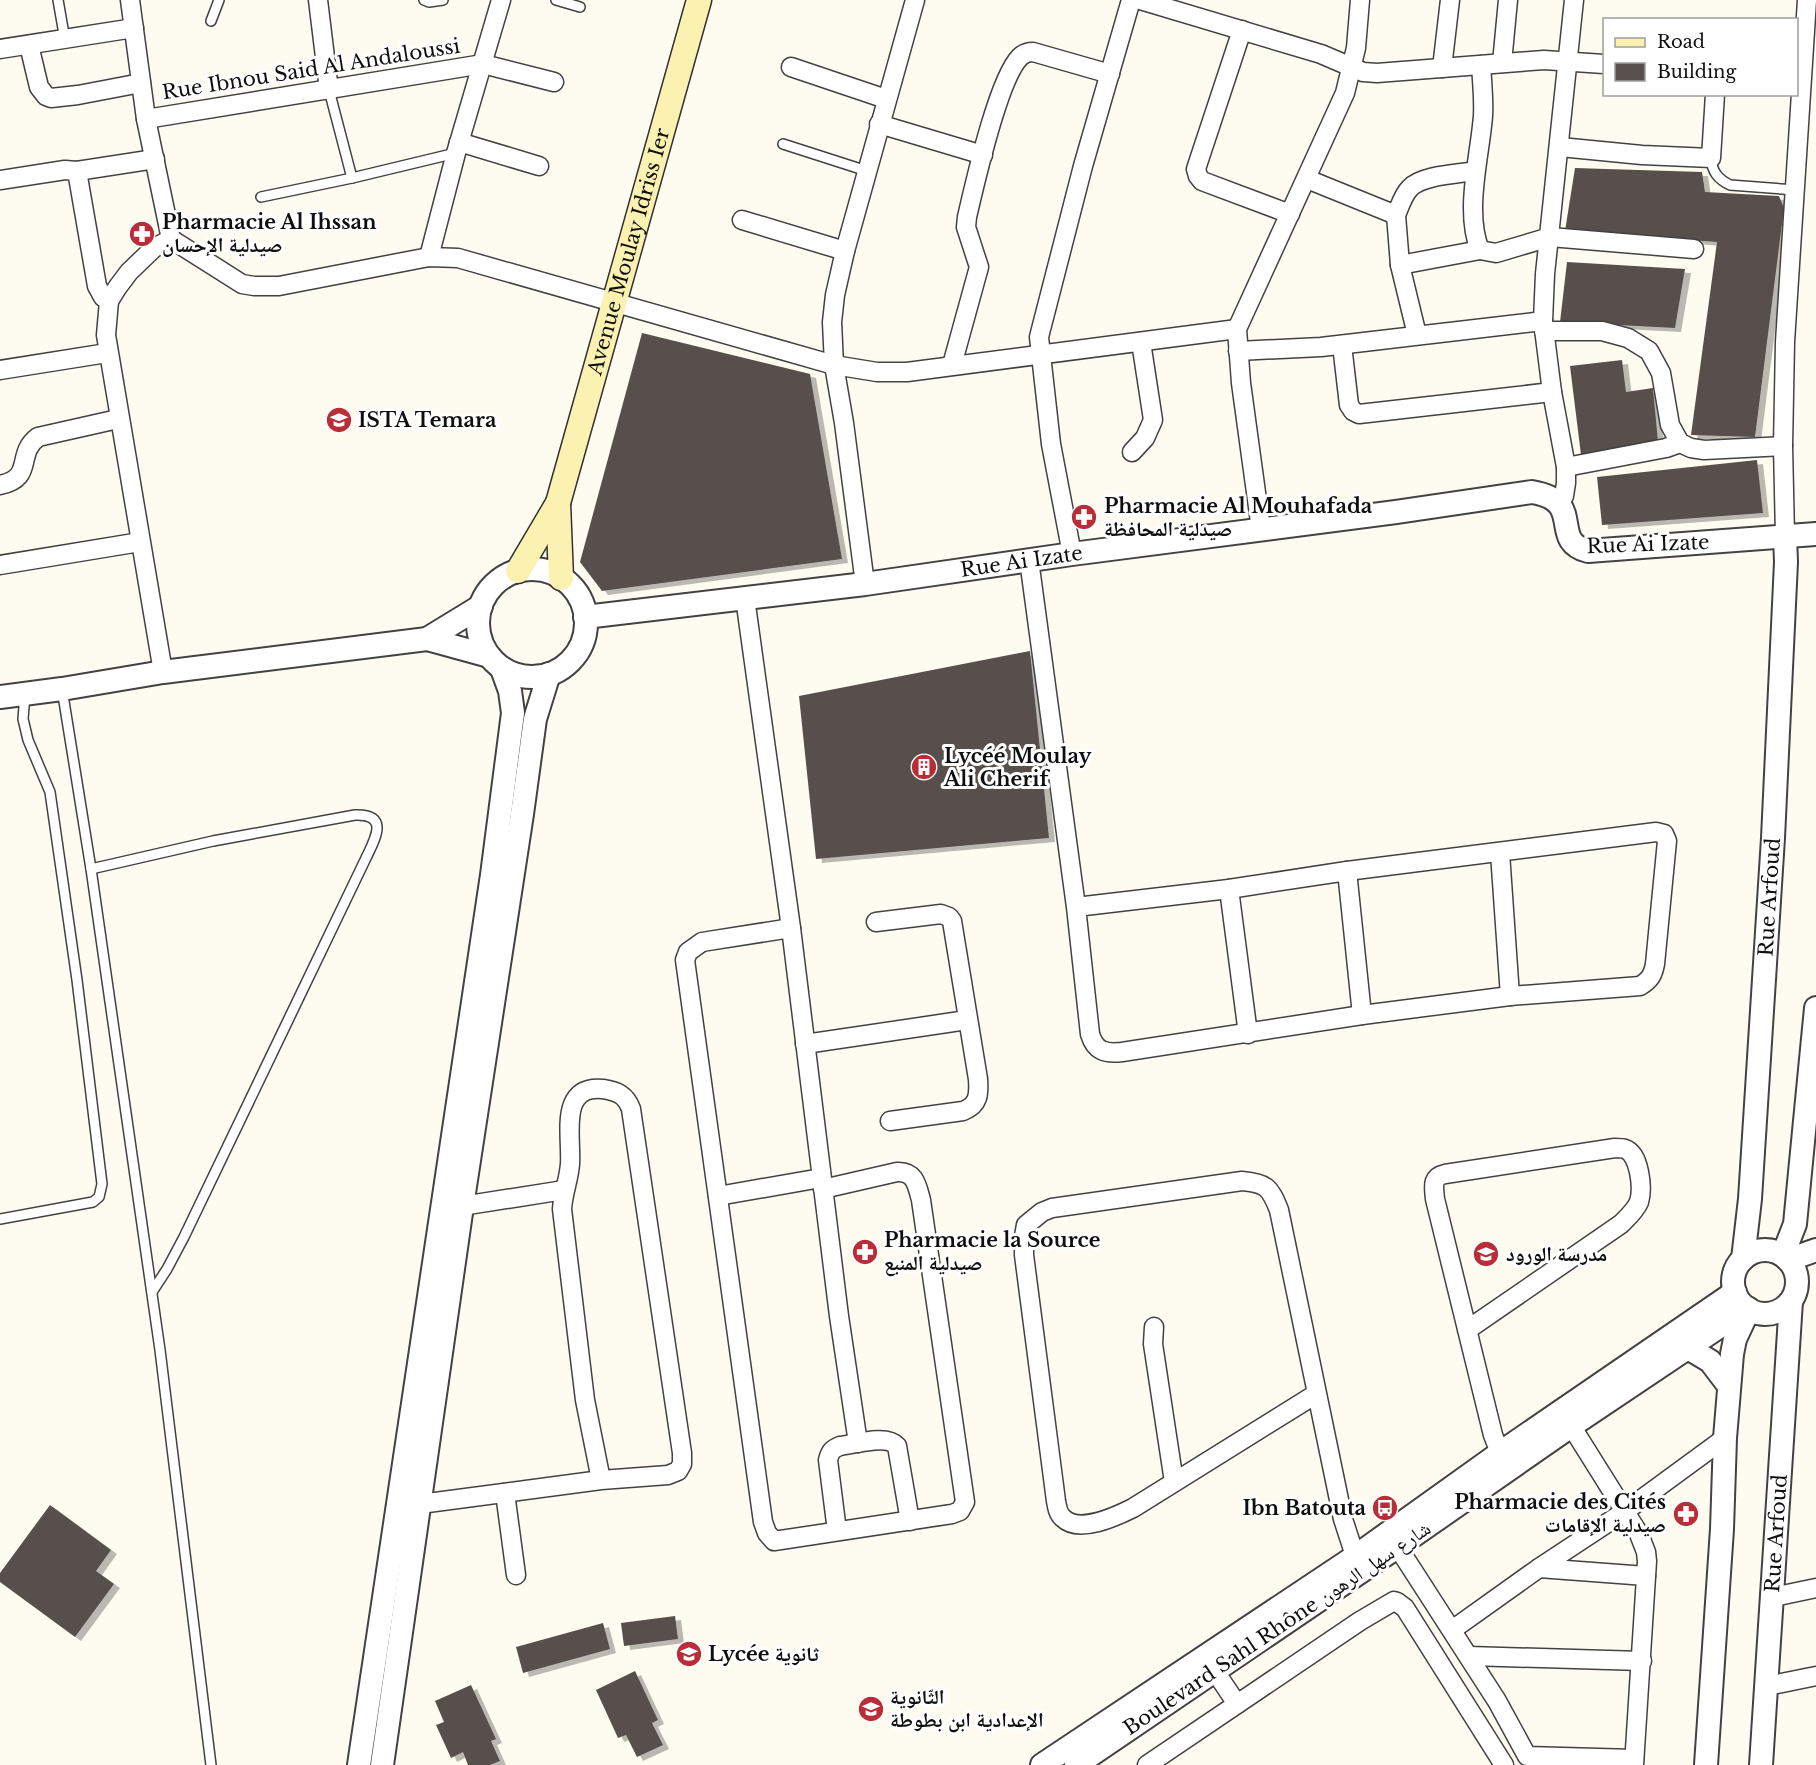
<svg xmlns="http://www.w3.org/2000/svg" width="1816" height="1765" font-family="'Libre Baskerville','Noto Naskh Arabic',serif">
<defs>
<filter id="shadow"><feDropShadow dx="6" dy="4" stdDeviation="0" flood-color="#0004"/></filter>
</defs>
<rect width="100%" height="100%" fill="#fefbf1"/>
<!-- building -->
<g fill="#57504c" filter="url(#shadow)">
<polygon points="1575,168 1702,172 1705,192 1779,196 1784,208 1755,437 1691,435 1717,242 1565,231"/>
<polygon points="1567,262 1685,269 1675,328 1560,322"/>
<polygon points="642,333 810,374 842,559 602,591 580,562"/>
<polygon points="1622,360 1626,392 1653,388 1658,442 1581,455 1570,366"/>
<polygon points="1757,460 1763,513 1602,525 1597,477"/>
<polygon points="1030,651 1049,838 816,859 799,696"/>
<polygon points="50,1505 111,1550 96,1571 114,1584 75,1637 0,1582 0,1573"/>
<polygon points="675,1616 678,1639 624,1646 621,1623"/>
<polygon points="603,1623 610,1649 523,1673 516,1647"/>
<polygon points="635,1671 658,1720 652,1723 663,1745 637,1757 626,1735 618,1738 596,1690"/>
<polygon points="471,1685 496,1739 491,1741 500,1761 490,1765 468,1765 463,1752 451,1758 436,1725 444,1722 435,1701"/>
</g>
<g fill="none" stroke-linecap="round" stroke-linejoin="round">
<!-- service casing -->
<g stroke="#424242" stroke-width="12">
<g id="service">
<polyline points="58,0 65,40"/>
<polyline points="424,0 429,2 443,0"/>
<polyline points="556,0 580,7"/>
<polyline points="211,21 219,0"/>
<polyline points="329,90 352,178 456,153"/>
<polyline points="783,144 867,171"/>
<path d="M1711,158C1712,172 1718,179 1730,185L1795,190"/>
<polyline points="261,197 352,178"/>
<polyline points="62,689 91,869 160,1350 211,1765"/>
<path d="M91,869L213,841L355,815C390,814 375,839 366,858L184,1237L167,1269L152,1292"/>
<polyline points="0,1219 93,1202 99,1197 102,1184 77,980 50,792 28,740 23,719 25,694"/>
</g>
</g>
<!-- minor casing -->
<g stroke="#424242" stroke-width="21">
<g id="minor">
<polyline points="130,0 146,119 171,239"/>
<polyline points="318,0 329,90"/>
<polyline points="1140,0 1321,54 1363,72 1377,73 1544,60 1604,64"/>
<polyline points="1242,30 1196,169 1198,176 1202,181 1290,214"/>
<polyline points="29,45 39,87 46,96 51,98 78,95 141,83"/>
<polyline points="0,49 134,28"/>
<polyline points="1502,63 1508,0"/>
<path d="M1481,65C1482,82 1484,100 1483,116C1480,156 1464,212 1480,250L1496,253L1550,237L1694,249"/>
<polyline points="791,67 886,99"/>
<polyline points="1442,68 1450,0"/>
<polyline points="146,119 483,64 554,82"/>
<polyline points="879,124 983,155"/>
<polyline points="459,142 539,166"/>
<polyline points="1560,147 1642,155 1711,158 1715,94"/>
<polyline points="77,171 155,159"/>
<path d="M1307,179L1396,215C1400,206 1403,195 1410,188C1422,175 1458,174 1475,171"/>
<polyline points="0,180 65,170 77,171 97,286 103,297 109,301"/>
<polyline points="1396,215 1400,265 1417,335"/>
<polyline points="742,220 845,251"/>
<polyline points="429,257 456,153 501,0"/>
<polyline points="1400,265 1480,250"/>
<polyline points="1544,331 1602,331 1628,338 1649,351 1661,373 1670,425 1680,443 1691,448 1704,450 1783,446"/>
<polyline points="1342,345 1349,405 1353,411 1359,414 1552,392"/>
<polyline points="1238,351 1321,347 1543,321"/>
<path d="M952,365L979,267L966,227L967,217C975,183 998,79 1020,57C1024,53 1028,52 1033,52L1110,74"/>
<polyline points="0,370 107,353"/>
<polyline points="1132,452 1145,438 1153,420 1141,342"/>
<polyline points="1566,467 1666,448 1680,443"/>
<path d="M0,485C35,478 15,454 38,437L118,419"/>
<polyline points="1559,504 1564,496 1566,483 1566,467 1552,392 1543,321 1545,274 1574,0"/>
<polyline points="1261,529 1241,383 1237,329 1345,93 1356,48 1360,0"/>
<polyline points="1785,536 1783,446 1785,342 1807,0"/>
<polyline points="1072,554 1051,444 1039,337 1083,166 1131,0"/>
<path d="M1029,560L1076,907L1090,1034C1095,1051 1105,1054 1122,1052L1362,1015L1510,996L1640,986C1650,980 1653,975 1655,964L1667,841L1664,834L1656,832L1347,871L1229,889L1076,907"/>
<polyline points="0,565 140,542"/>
<polyline points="865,584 844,423 834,365 832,322 835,295 845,251 915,0"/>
<polyline points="745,598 791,928 839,1316 858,1443"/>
<polyline points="163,672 106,335 109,301 117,288 129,272 154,248 171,239 242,284 254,286 279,286 429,257 458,258 834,365 877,372 907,372 1237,329"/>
<polyline points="1500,853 1510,996"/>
<polyline points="1347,871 1362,1015"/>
<polyline points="1229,889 1248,1034"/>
<path d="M876,922L941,914L949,917L952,921L978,1079C979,1094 979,1105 963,1111L890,1121"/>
<path d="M791,928L702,942L688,952L685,960L763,1522L767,1533L774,1541L952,1514L960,1511L965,1502L921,1200C917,1185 915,1171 897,1172L823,1189"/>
<polyline points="805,1044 967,1020"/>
<polyline points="718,1196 821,1178"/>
<polyline points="462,1206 564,1190"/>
<polyline points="1154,1327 1153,1344 1174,1482"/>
<path d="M1467,1330L1621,1224C1628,1217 1635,1211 1639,1202C1643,1189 1640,1154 1625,1149C1622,1148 1619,1148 1615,1148L1445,1174C1431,1177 1434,1187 1435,1199L1493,1435L1500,1453L1507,1464"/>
<path d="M1316,1394L1133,1508C1117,1516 1079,1534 1063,1518C1058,1514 1057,1507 1056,1501L1024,1255V1236L1026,1225L1042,1212L1052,1208L1242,1181C1266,1183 1270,1187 1279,1210L1343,1519L1359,1568"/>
<polyline points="1565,1416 1639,1534 1646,1552 1647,1561 1634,1765"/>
<polyline points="505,1493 516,1575"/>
<path d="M420,1504L601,1480L668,1475L678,1471L682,1464V1453L631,1109C626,1095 617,1091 603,1089C558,1085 572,1136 570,1164C569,1179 563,1193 562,1209L585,1400L601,1480"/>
<path d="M837,1531L828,1460C830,1452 832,1449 840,1446C855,1444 887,1434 897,1446L910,1521"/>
<polyline points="1390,1535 1497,1701 1527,1756 1634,1759"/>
<polyline points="1539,1568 1646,1576"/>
<polyline points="1773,1597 1816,1588"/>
<polyline points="1452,1630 1539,1568 1624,1512 1725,1438"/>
<polyline points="1469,1656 1642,1661"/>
<polyline points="1208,1661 1237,1704"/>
<polyline points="1767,1686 1816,1676"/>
<polyline points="1147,1765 1360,1621 1394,1601 1397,1602 1405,1608 1504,1765"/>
</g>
</g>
<!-- tertiary casing -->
<g stroke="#424242" stroke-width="26">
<g id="tertiary">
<circle cx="532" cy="623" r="54"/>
<path id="s1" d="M585,617L865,584L1072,554L1396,512L1532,492C1587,501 1548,541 1588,551L1816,534"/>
<polyline points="427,639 481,606"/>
<polyline points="0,697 62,689 163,672 427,639 489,656"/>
<circle cx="1765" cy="1282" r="32"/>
<polyline points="1783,1255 1795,1224 1816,1008"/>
<path id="s2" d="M1743,1259L1750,1199L1773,838L1786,562L1785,536"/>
<polyline points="1788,1260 1816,1250"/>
<polyline points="1688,1348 1710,1361 1729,1386"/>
<polyline points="359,1765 492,875 513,713 510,691 502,669"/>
<polyline points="382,1765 462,1206 522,814 535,719 549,674"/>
<polyline points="1042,1765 1356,1556 1500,1453 1735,1292"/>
<polyline points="1076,1765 1397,1547 1571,1426 1747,1308"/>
<polyline points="1706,1765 1722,1529 1725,1438 1732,1354 1735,1339 1749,1309"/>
<path id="s3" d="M1761,1765L1791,1301"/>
</g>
</g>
<!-- secondary casing -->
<g stroke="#313131" stroke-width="27">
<g id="secondary">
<polyline points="558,503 561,578"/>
<path id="s4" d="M518,571L558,503L699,0"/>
</g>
</g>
<!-- service -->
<use href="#service" stroke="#fff" stroke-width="9"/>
<!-- minor -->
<use href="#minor" stroke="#fff" stroke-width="18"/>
<!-- tertiary -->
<use href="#tertiary" stroke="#fff" stroke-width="22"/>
<!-- secondary -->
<use href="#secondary" stroke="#fbf1b0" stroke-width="24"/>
</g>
<!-- icons -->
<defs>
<g id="pharmacy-disc" transform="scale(1.35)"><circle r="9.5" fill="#b82d37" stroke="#fff"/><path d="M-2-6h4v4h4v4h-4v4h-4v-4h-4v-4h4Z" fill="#fff"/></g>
<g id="university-disc" transform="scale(1.35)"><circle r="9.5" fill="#b82d37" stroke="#fff"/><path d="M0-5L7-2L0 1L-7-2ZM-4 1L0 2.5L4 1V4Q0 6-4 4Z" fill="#fff"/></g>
<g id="building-disc" transform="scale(1.35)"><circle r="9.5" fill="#b82d37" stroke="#fff"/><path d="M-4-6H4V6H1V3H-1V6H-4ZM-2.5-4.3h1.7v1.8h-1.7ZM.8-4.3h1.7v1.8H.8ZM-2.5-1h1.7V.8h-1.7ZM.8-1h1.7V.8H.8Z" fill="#fff"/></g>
<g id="school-disc" transform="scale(1.35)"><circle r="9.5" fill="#b82d37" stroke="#fff"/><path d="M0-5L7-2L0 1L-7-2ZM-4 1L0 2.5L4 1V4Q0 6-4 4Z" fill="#fff"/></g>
<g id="bus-disc" transform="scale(1.35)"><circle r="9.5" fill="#b82d37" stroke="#fff"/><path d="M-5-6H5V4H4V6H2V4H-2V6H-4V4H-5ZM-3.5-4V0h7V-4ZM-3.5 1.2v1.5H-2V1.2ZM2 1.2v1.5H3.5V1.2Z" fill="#fff"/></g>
</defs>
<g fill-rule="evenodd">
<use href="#pharmacy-disc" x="142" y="234"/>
<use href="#university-disc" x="339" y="420"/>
<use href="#pharmacy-disc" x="1084" y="517"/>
<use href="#building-disc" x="924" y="767"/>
<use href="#pharmacy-disc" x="865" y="1252"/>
<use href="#school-disc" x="1486" y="1254"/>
<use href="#bus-disc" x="1385" y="1508"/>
<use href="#pharmacy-disc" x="1686" y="1514"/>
<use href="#school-disc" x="689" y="1654"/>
<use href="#school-disc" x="871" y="1709"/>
</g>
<g text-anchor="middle" stroke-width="6" stroke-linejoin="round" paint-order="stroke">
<!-- street labels -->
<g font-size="20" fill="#0f0f0f" stroke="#fff">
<text transform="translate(311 69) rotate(-9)" y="7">Rue Ibnou Said Al Andaloussi</text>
<text dy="7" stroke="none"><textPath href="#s4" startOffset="340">Avenue Moulay Idriss Ier</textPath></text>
<text transform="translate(1648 544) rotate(-2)" y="7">Rue Ai Izate</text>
<text dy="7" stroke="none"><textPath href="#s1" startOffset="440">Rue Ai Izate</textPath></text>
<text dy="7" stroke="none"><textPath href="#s2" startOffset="363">Rue Arfoud</textPath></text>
<text dy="7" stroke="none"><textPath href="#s3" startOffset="232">Rue Arfoud</textPath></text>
<text transform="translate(1277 1628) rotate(-34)" y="7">Boulevard Sahl Rhône شارع سهل الرهون</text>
</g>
<!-- poi labels -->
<g font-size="20" font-weight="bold" fill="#0f0f0f" stroke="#fff" text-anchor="start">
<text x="162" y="229">Pharmacie Al Ihssan<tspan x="162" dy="23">صيدلية الإحسان</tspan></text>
<text x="358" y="427">ISTA Temara</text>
<text x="1104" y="513">Pharmacie Al Mouhafada<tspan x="1104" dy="23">صيدلية المحافظة</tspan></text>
<text x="944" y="763">Lycéé Moulay<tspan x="944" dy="23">Ali Cherif</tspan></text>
<text x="884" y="1247">Pharmacie la Source<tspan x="884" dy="23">صيدلية المنبع</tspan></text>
<text x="1506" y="1261">مدرسة الورود</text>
<text x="1666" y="1509" text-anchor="end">Pharmacie des Cités<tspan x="1666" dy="23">صيدلية الإقامات</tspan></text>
<text x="1366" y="1515" text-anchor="end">Ibn Batouta</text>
<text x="708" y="1661">Lycée ثانوية</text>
<text x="890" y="1704">الثّانوية<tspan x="890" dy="23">الإعدادية ابن بطوطة</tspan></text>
</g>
</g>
<!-- legend -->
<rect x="1603" y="18" width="195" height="78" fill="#ffffff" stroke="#9f9f9f" stroke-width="1.5"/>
<rect x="1615" y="38" width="30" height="9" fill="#fbf1b0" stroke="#9f9f9f" stroke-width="1.5"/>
<text x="1657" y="48" font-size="18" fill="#0f0f0f">Road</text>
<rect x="1615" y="63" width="30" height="18" fill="#57504c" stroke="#9f9f9f" stroke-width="1.5"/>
<text x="1657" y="78" font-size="18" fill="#0f0f0f">Building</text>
</svg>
